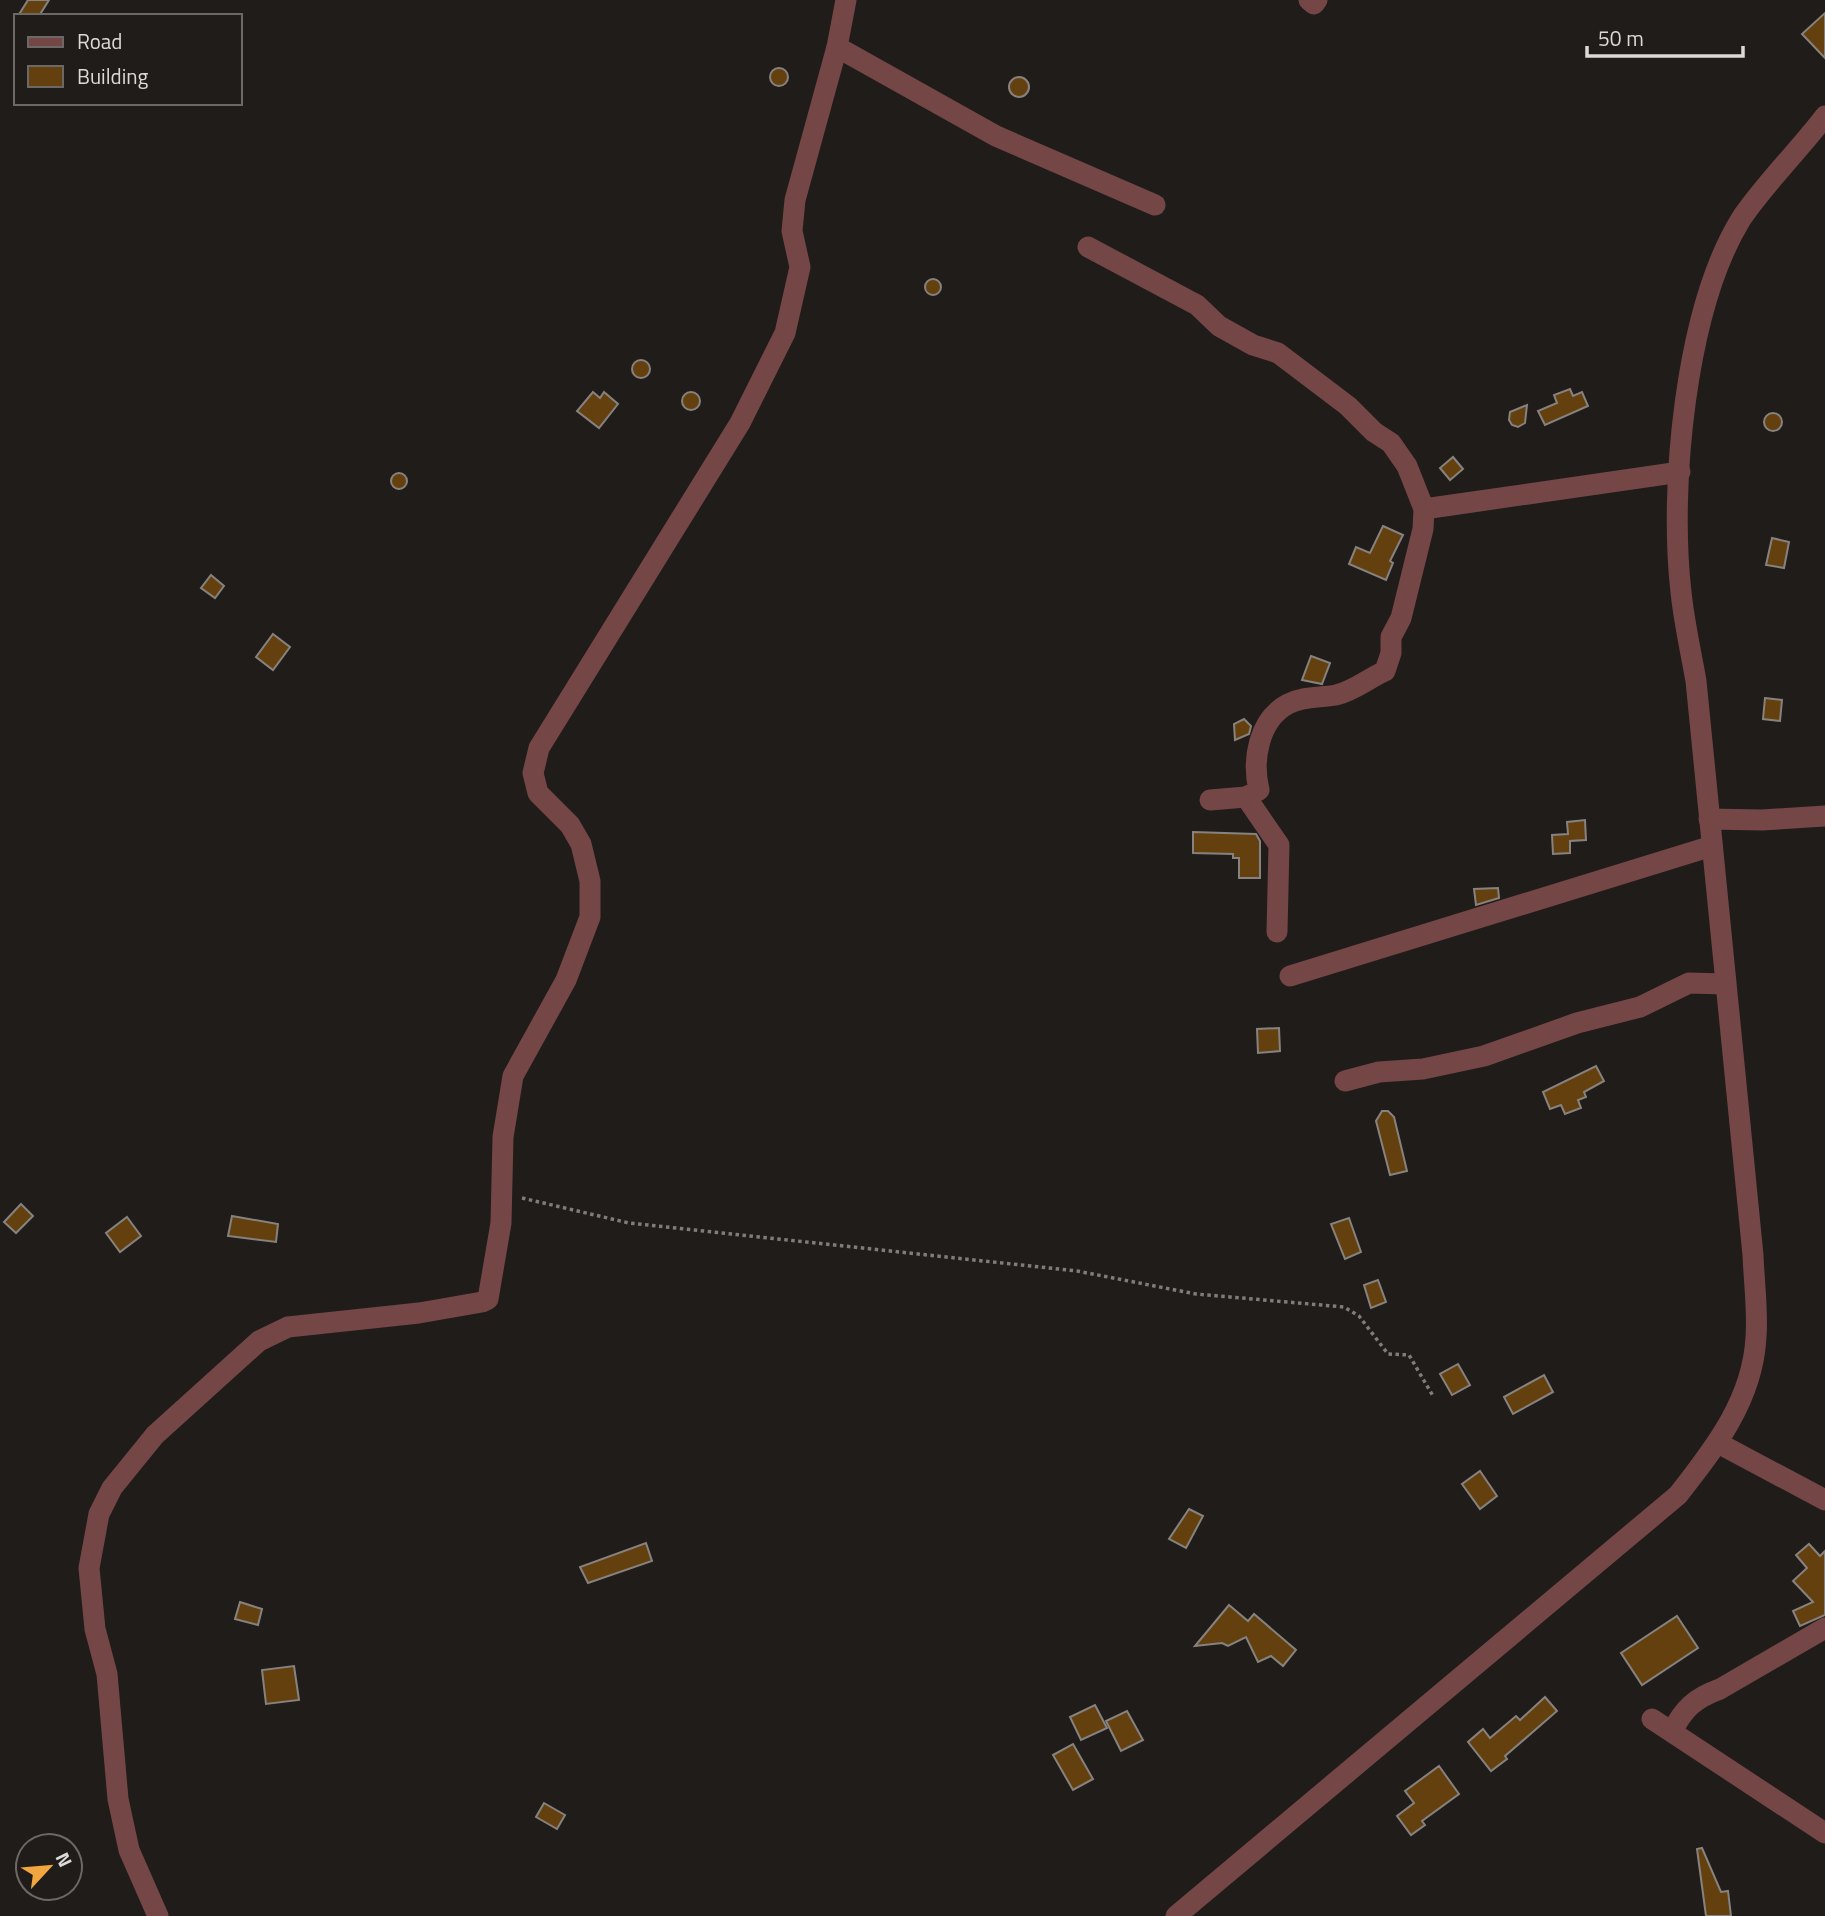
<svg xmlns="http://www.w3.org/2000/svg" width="1825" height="1916" font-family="'Titillium Web',sans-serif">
<rect width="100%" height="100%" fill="#1f1c1a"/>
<!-- building -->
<g fill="#65400f" stroke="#86827f" stroke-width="2">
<polygon points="28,0 49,0 39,16 18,16"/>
<polygon points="1825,13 1825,58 1802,34"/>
<circle cx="779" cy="77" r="9"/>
<circle cx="1019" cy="87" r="10"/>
<circle cx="933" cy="287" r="8"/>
<circle cx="641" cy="369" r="9"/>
<polygon points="1570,389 1573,396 1582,392 1588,406 1545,425 1538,411 1557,403 1554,395"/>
<polygon points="593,392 600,398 604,392 618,404 599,428 577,411"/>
<circle cx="691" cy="401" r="9"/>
<polygon points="1527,405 1525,423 1518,427 1512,425 1509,420 1510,412"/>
<circle cx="1773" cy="422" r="9"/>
<polygon points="1453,457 1463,469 1450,480 1440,468"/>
<circle cx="399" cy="481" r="8"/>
<polygon points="1383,526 1403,535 1390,561 1393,563 1386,580 1349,564 1356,547 1370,553"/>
<polygon points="1772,538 1789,542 1784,568 1766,565"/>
<polygon points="211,575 224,586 215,598 201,588"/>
<polygon points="273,634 290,647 273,670 256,657"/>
<polygon points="1311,656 1330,663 1322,684 1302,680"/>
<polygon points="1765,698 1782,700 1780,721 1763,719"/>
<polygon points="1244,719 1251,726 1249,734 1235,740 1234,724"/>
<polygon points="1585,820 1586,840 1570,841 1570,853 1553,854 1552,835 1568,834 1567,822"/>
<polygon points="1193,832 1256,834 1260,841 1260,878 1239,878 1239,858 1233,858 1233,854 1193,853"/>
<polygon points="1498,888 1499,898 1476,905 1474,889"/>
<polygon points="1279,1028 1280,1051 1258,1053 1257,1029"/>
<polygon points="1596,1066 1604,1081 1584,1092 1586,1097 1578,1100 1581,1108 1565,1114 1561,1105 1550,1109 1543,1092"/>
<polygon points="1382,1111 1388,1111 1394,1117 1407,1171 1390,1175 1376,1121"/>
<polygon points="21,1204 33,1216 16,1233 4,1222"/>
<polygon points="232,1216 278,1224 276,1242 228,1236"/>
<polygon points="127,1217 141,1236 120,1252 106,1233"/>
<polygon points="1349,1218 1361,1252 1345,1259 1331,1224"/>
<polygon points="1378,1280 1386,1302 1371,1308 1364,1285"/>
<polygon points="1458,1364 1470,1385 1452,1395 1440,1374"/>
<polygon points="1544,1375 1553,1392 1513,1414 1504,1397"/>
<polygon points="1480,1471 1497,1496 1480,1509 1462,1484"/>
<polygon points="1189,1509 1203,1516 1186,1548 1169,1539"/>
<polygon points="646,1543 652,1561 588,1583 580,1567"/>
<polygon points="1809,1544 1820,1556 1825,1551 1825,1615 1800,1626 1793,1611 1813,1602 1793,1581 1807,1568 1796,1555"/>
<polygon points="240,1602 262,1609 258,1625 235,1619"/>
<polygon points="1229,1605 1248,1621 1254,1614 1296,1650 1283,1666 1271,1656 1258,1662 1246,1637 1228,1646 1222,1643 1195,1646"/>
<polygon points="1677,1616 1698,1648 1642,1685 1621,1653"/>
<polygon points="294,1666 299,1700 266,1704 262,1670"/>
<polygon points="1545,1697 1557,1711 1505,1756 1507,1759 1491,1771 1468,1742 1483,1729 1490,1738 1516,1716 1520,1720"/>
<polygon points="1095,1705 1107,1728 1081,1740 1070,1717"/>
<polygon points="1127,1711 1143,1740 1121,1751 1106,1721"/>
<polygon points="1073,1744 1093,1779 1073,1790 1053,1755"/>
<polygon points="1439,1766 1459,1794 1422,1821 1425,1825 1411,1835 1397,1816 1414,1803 1405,1791"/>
<polygon points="544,1803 565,1815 557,1829 536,1817"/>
<polygon points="1702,1848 1721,1892 1728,1891 1731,1916 1706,1916 1697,1849"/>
</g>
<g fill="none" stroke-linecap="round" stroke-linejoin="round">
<!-- path -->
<polyline stroke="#7f7c7a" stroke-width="3.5" stroke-dasharray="3.5 3.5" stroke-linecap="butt" points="522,1198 629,1223 1077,1271 1196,1294 1344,1307 1359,1316 1388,1354 1409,1355 1433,1396"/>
<!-- minor -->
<g stroke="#744646" stroke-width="21">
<polyline points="1309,0 1314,4 1317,0"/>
<polyline points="837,47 996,136 1155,205"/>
<path d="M1088,247L1197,305L1219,326L1253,345L1278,353L1348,406L1374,432L1391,443L1407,466L1424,509L1423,529L1401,618L1391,637V653L1385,671C1369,678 1354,691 1336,695C1320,698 1303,696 1288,704C1258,720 1252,761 1259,790L1246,797L1210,800"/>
<polyline points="1424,509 1680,472"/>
<polyline points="1246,797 1279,845 1277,932"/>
<polyline points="1709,819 1762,820 1825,816"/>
<polyline points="1290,976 1712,846"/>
<polyline points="1345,1081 1379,1072 1423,1069 1484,1056 1577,1023 1640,1007 1689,983 1725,984"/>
<polyline points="1718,1443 1825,1500"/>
<polyline points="1652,1719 1825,1833"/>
<path d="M1672,1732C1683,1709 1695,1698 1720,1689L1825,1628"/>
<polyline points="158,1916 129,1850 118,1799 107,1674 95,1629 89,1568 99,1514 112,1488 155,1435 259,1341 288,1327 419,1313 482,1302 488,1299 501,1223 503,1137 513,1076 566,980 590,917 590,881 581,844 570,825 538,793 533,773 539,748 740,423 785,333 800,267 792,231 795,200 837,47 846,0"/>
<path d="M1176,1916L1678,1495C1715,1448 1753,1399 1756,1337C1758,1310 1754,1282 1753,1255L1696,681C1691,652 1684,622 1681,592C1669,488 1685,310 1741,219C1762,187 1800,149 1825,116"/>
</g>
</g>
<!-- legend -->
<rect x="14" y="14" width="228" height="91" fill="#1f1c1a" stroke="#6b6866" stroke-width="2"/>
<rect x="28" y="37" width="35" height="10" fill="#744646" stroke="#6b6866" stroke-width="2"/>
<text x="77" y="49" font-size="21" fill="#dcdad8">Road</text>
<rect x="28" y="66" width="35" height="21" fill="#65400f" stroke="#6b6866" stroke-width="2"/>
<text x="77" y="84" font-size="21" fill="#dcdad8">Building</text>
<!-- north arrow -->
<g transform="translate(49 1867) rotate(64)"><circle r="33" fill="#1f1c1a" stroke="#6b6866" stroke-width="2"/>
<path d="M0-5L12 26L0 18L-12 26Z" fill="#f1a640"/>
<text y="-10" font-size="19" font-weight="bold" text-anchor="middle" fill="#dcdad8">N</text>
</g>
<!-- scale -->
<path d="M1587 46v10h156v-10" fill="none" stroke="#dcdad8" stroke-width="3.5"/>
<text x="1598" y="46" font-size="21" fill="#dcdad8" stroke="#1f1c1a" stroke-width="5" paint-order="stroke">50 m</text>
</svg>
